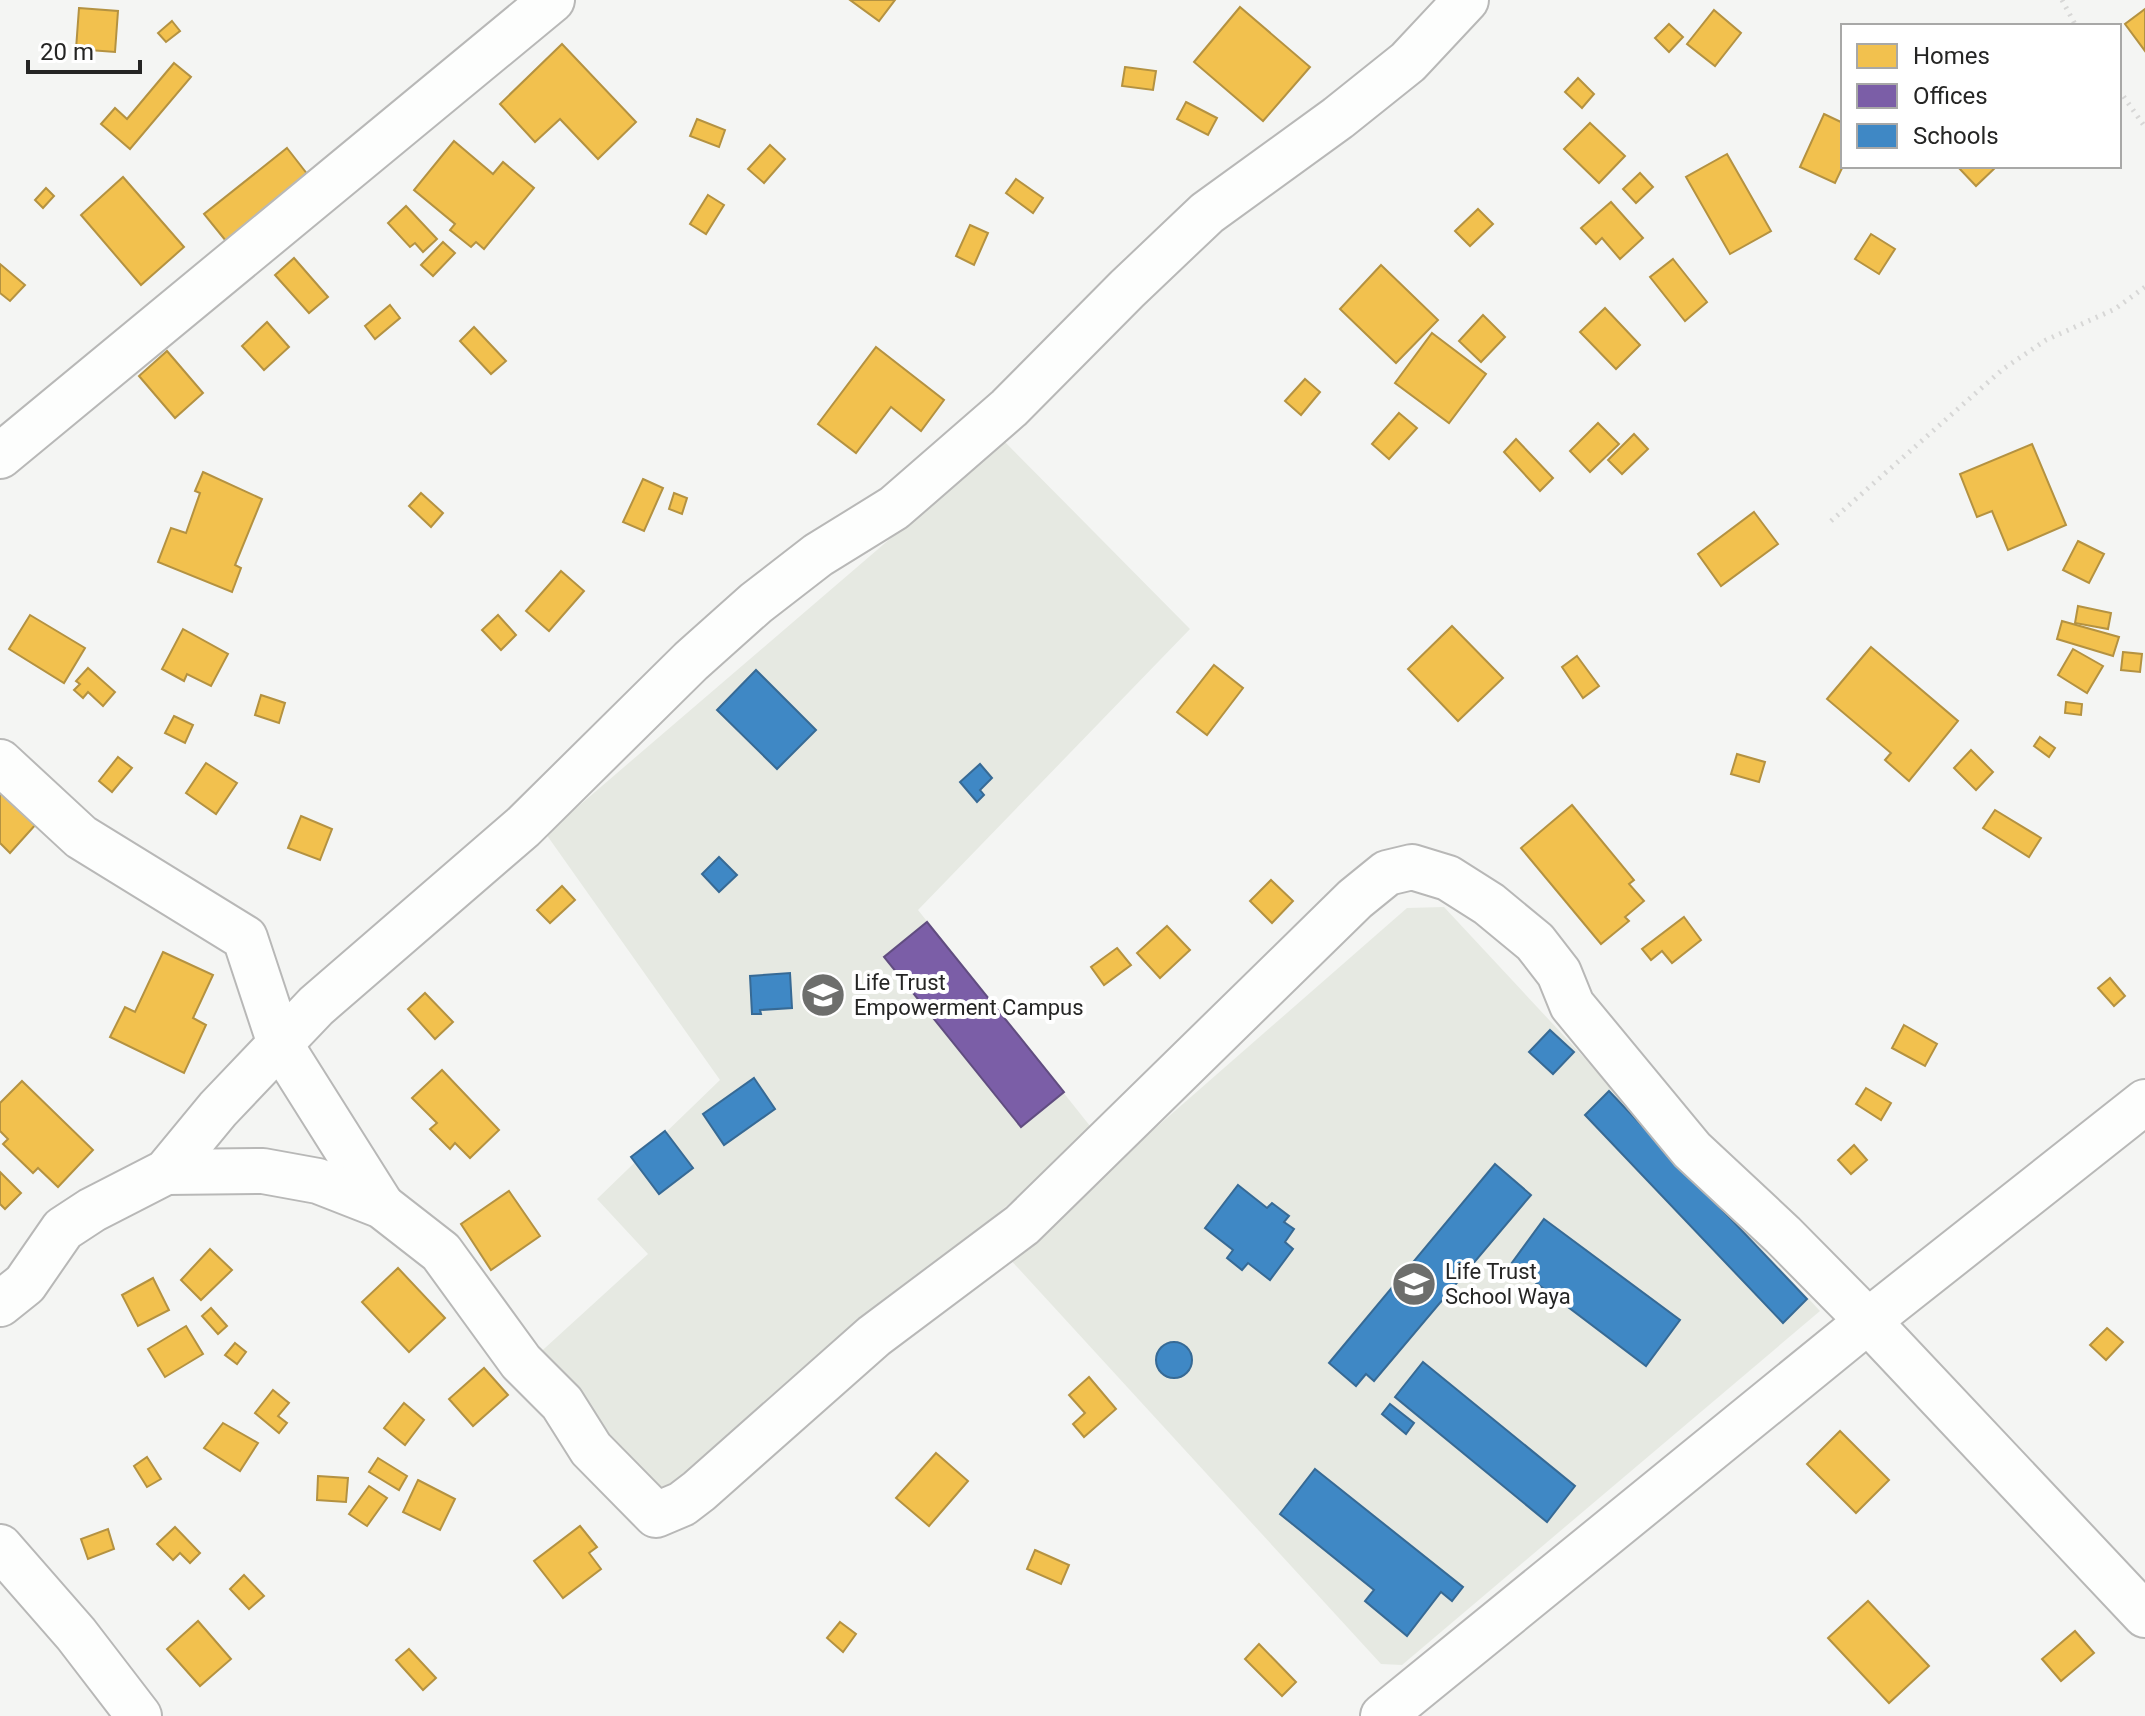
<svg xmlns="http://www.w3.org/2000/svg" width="2145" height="1716" font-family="Roboto,sans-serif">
<rect width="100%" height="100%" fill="#f4f5f3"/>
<!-- built -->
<g fill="#e6e9e2">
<polygon points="1004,441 1190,629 918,910 1094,1131 674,1490 645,1486 534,1358 648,1254 597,1199 720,1080 546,834"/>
<polygon points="1444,907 1820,1311 1402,1665 1381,1664 1008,1257 1407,908"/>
</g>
<!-- homes -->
<g fill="#f2c14e" stroke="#b49241" stroke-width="2">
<polygon points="850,0 895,0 879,21"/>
<polygon points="1240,7 1310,67 1263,121 1194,62"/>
<polygon points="79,8 118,11 115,52 76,49"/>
<polygon points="2145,9 2145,51 2125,24"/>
<polygon points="1714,10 1741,33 1715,66 1687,44"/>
<polygon points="172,21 180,31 166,42 158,33"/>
<polygon points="1669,24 1683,37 1669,52 1655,38"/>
<polygon points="562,44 636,122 598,159 560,119 535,142 500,104"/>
<polygon points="174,63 191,77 130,149 101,124 115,108 127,119"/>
<polygon points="1125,67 1156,71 1153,90 1122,86"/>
<polygon points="1578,78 1594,94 1582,108 1565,92"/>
<polygon points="1186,102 1217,118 1208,135 1177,119"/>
<polygon points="1824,114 1843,123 1843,166 1835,183 1800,167"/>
<polygon points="697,119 725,130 719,147 690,136"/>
<polygon points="1590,123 1625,156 1599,183 1564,149"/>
<polygon points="454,141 493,174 503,162 534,188 484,249 476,242 471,247 450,230 455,224 414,190"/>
<polygon points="770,145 785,159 764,183 748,169"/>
<polygon points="287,148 308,175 226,241 204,214"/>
<polygon points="1727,154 1771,231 1730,254 1686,177"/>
<polygon points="1957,166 1997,166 1976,186"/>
<polygon points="1640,173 1653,187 1636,203 1623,189"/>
<polygon points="123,177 184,247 141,285 81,215"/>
<polygon points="1016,179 1043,198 1033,213 1006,193"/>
<polygon points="46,188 54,196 43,208 35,200"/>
<polygon points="708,195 724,205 706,234 690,224"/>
<polygon points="1611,202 1643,238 1620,259 1602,238 1596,244 1581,228"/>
<polygon points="406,206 437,239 423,252 415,243 410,247 388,223"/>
<polygon points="1478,209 1493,224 1470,246 1455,231"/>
<polygon points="970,225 988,233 974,265 956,256"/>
<polygon points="1871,234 1895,249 1879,274 1855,259"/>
<polygon points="443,242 455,253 433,276 421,265"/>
<polygon points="294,258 328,297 309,313 275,275"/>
<polygon points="1673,259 1707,302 1685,321 1650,277"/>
<polygon points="0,264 25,285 10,301 0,293"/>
<polygon points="1381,265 1438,320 1396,363 1340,309"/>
<polygon points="390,305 400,318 375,339 365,326"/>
<polygon points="1605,308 1640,345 1616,369 1580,332"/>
<polygon points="1483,315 1505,337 1481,362 1459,341"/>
<polygon points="267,322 289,347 264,370 242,346"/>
<polygon points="474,327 506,361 491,374 460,341"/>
<polygon points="1432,333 1486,374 1449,423 1395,383"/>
<polygon points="876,347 944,400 921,431 891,407 856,453 818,424"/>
<polygon points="167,351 203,393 175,418 139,376"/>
<polygon points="1305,379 1320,392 1301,415 1285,401"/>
<polygon points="1399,413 1417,428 1389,459 1372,444"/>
<polygon points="1598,423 1619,444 1590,472 1570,451"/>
<polygon points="1634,434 1648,449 1622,474 1608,460"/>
<polygon points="1516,439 1553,478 1540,491 1504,452"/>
<polygon points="2032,444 2066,525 2008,550 1992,511 1977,517 1960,474"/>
<polygon points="203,472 262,499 235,565 241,568 232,592 158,562 171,528 186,533 200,493 195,491"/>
<polygon points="643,479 663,488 644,531 623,522"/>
<polygon points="421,493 443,513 431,527 409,506"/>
<polygon points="674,493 687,498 682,514 669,509"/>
<polygon points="1754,512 1778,544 1721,586 1698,554"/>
<polygon points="2078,541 2104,554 2089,583 2063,570"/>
<polygon points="561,571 584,591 549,631 526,611"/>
<polygon points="2078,606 2111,613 2108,629 2075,623"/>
<polygon points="30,615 85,648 64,683 9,649"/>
<polygon points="498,615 516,635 501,650 482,630"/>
<polygon points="2062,621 2119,637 2113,656 2057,639"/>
<polygon points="1452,626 1503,678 1458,721 1408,669"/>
<polygon points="183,629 228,654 211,686 187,674 184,681 162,669"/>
<polygon points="1871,647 1958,721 1909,781 1885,760 1891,753 1827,699"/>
<polygon points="2073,649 2103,666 2087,693 2058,675"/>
<polygon points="2123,652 2142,654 2140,672 2121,670"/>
<polygon points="1577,656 1599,686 1583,698 1562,667"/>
<polygon points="1214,665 1243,688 1207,735 1177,712"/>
<polygon points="88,668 115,692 103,706 88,692 83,698 74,690 80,684 76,681"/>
<polygon points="261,695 285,703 279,723 255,715"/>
<polygon points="2066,702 2082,704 2081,715 2065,713"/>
<polygon points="174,716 193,725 185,743 165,733"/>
<polygon points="2040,737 2055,748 2049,757 2034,746"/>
<polygon points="1971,750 1993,772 1976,790 1954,768"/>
<polygon points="1737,754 1765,762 1759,782 1731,774"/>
<polygon points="118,757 132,768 112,792 99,781"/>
<polygon points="206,763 237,783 216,814 186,793"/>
<polygon points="0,789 37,823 10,853 0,843"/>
<polygon points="1572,805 1634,880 1629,884 1644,901 1625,917 1629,921 1601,944 1521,848"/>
<polygon points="1995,810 2041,838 2029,857 1983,828"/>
<polygon points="301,816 332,829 320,860 288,848"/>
<polygon points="1271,880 1293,901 1272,923 1250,901"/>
<polygon points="562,886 575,900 550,923 537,910"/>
<polygon points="1684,917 1701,940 1672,963 1662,951 1651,960 1642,949"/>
<polygon points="1167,926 1190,950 1160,978 1137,953"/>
<polygon points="1117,948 1131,965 1104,985 1091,967"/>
<polygon points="163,952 213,975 193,1018 206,1025 184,1073 110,1037 125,1007 135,1012"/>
<polygon points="2110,978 2125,996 2114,1006 2098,988"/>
<polygon points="425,993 453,1022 435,1039 408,1009"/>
<polygon points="1904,1025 1937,1044 1925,1066 1892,1048"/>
<polygon points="442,1070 499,1130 470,1158 455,1143 450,1149 430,1129 437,1123 412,1098"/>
<polygon points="22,1081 93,1150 58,1187 38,1168 33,1173 3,1144 8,1139 0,1131 0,1103"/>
<polygon points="1866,1088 1891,1103 1881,1120 1856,1104"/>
<polygon points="1854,1145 1867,1160 1851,1174 1838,1160"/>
<polygon points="0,1172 21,1193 5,1209 0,1204"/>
<polygon points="509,1191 540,1236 491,1270 461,1224"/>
<polygon points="210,1249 232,1270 201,1300 181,1280"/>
<polygon points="398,1268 445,1318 409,1352 362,1302"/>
<polygon points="153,1278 169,1310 138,1326 122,1295"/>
<polygon points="211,1308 227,1326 218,1334 202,1316"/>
<polygon points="186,1326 203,1354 165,1377 148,1349"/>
<polygon points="2107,1328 2123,1342 2106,1360 2090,1345"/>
<polygon points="235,1343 246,1352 237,1364 225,1355"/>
<polygon points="484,1368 508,1395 473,1426 449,1399"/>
<polygon points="1089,1377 1116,1409 1084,1437 1073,1424 1085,1413 1069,1395"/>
<polygon points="273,1390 289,1403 278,1416 287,1423 279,1433 255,1413"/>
<polygon points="404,1403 424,1420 405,1445 384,1428"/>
<polygon points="223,1423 258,1443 240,1471 204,1448"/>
<polygon points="1840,1431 1889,1480 1856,1513 1807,1464"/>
<polygon points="936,1453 968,1481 929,1526 896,1498"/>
<polygon points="147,1457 161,1479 147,1487 134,1466"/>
<polygon points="378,1458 407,1476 399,1490 369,1472"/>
<polygon points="318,1476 348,1478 346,1502 317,1500"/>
<polygon points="418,1480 455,1499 440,1530 403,1512"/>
<polygon points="369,1486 387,1498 367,1526 349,1514"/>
<polygon points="580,1526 597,1547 589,1553 601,1569 563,1598 534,1561"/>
<polygon points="175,1527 200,1553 190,1563 180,1553 173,1560 157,1544"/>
<polygon points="108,1529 114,1549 88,1559 81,1539"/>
<polygon points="1035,1550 1069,1565 1061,1584 1027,1569"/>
<polygon points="244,1575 264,1596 249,1609 230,1589"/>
<polygon points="1868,1601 1929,1666 1889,1703 1828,1638"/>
<polygon points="198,1621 231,1659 200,1686 167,1649"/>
<polygon points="840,1622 856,1634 843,1652 827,1638"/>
<polygon points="2075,1631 2094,1653 2061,1681 2042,1659"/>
<polygon points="1259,1644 1296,1682 1282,1696 1245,1659"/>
<polygon points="409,1649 436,1678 423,1690 396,1660"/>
</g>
<!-- offices -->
<polygon fill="#7b5ea7" stroke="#614d80" stroke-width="2" points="927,922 1064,1092 1021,1127 884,957"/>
<!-- schools -->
<g fill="#3f88c5" stroke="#376a95" stroke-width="2">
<polygon points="756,670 816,730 777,769 717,710"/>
<polygon points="980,764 992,778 980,790 984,795 977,802 960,782"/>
<polygon points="719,857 737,875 719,892 702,874"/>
<polygon points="790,973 792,1008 760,1010 761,1014 752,1014 750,976"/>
<polygon points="1550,1030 1574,1052 1553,1074 1529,1052"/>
<polygon points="754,1078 775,1109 724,1145 703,1114"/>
<polygon points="1609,1091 1807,1299 1783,1323 1585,1115"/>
<polygon points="665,1131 693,1168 659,1194 631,1157"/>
<polygon points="1495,1164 1531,1195 1374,1381 1366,1374 1356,1386 1329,1363"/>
<polygon points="1238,1185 1267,1208 1272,1203 1289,1216 1284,1222 1294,1229 1285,1242 1293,1249 1270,1280 1248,1263 1242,1270 1227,1258 1233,1250 1205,1228"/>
<polygon points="1544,1219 1680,1320 1646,1366 1511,1264"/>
<circle cx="1174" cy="1360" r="18"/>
<polygon points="1423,1362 1575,1486 1547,1522 1395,1397"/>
<polygon points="1390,1404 1414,1423 1406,1434 1382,1414"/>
<polygon points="1315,1469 1463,1587 1452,1601 1441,1592 1407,1636 1365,1601 1374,1590 1280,1514"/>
</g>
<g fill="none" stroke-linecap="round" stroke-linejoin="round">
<!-- minor casing -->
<g stroke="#b8b8b7" stroke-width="48">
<g id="minor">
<polyline points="0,456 552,0"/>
<polyline points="0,762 81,837 245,938 280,1044 382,1206"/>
<polyline points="166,1172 263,1171 318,1181 382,1206 441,1252 521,1362 562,1403 591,1449 656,1515 682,1504 699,1491 874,1336 1022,1225 1355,899 1387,873 1412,867 1448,878 1489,904 1535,942 1559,973 1572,1005 1692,1150 1783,1235 1868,1321 2145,1615"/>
<polyline points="0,1304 25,1284 63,1229 92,1210 166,1172 218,1109 316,1006 523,827 691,661 756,603 818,555 894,508 1009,408 1127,289 1207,213 1338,118 1408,62 1466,0"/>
<polyline points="0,1547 76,1634 139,1716"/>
<polyline points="1383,1716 1868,1321 2145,1102"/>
</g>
</g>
<!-- path -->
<g stroke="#d7d7d6" stroke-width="5" stroke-dasharray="2 6" stroke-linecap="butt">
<polyline points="2062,0 2076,26"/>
<polyline points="2119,90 2145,127"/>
<polyline points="1831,521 2003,369 2046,340 2115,309 2145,287"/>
</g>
<!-- minor -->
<use href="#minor" stroke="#fdfefd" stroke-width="44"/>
</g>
<!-- icons -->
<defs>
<g id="school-disc" transform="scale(2.3)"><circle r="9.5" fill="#6d6e6c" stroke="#fff"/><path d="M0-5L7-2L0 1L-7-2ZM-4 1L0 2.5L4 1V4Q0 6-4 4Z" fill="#fff"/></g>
</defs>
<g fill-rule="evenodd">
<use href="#school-disc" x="823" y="995"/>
<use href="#school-disc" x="1414" y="1284"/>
</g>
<g text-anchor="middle" stroke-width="8" stroke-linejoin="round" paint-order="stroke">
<!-- poi labels -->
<g font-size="22" fill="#252524" stroke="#fff" text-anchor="start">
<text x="854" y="990">Life Trust<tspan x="854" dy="25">Empowerment Campus</tspan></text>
<text x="1445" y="1279">Life Trust<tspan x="1445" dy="25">School Waya</tspan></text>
</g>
</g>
<!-- legend -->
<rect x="1841" y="24" width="280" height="144" fill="#ffffff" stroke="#a8a8a7" stroke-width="2"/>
<rect x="1857" y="44" width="40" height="24" fill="#f2c14e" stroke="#a8a8a7" stroke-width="2"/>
<text x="1913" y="64" font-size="24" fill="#252524">Homes</text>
<rect x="1857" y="84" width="40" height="24" fill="#7b5ea7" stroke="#a8a8a7" stroke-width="2"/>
<text x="1913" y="104" font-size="24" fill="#252524">Offices</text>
<rect x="1857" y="124" width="40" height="24" fill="#3f88c5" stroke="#a8a8a7" stroke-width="2"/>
<text x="1913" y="144" font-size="24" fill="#252524">Schools</text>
<!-- scale -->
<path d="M28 60v12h112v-12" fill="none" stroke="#252524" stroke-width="4"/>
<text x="40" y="60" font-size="24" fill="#252524" stroke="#ffffff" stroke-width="6" paint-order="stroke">20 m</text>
</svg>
